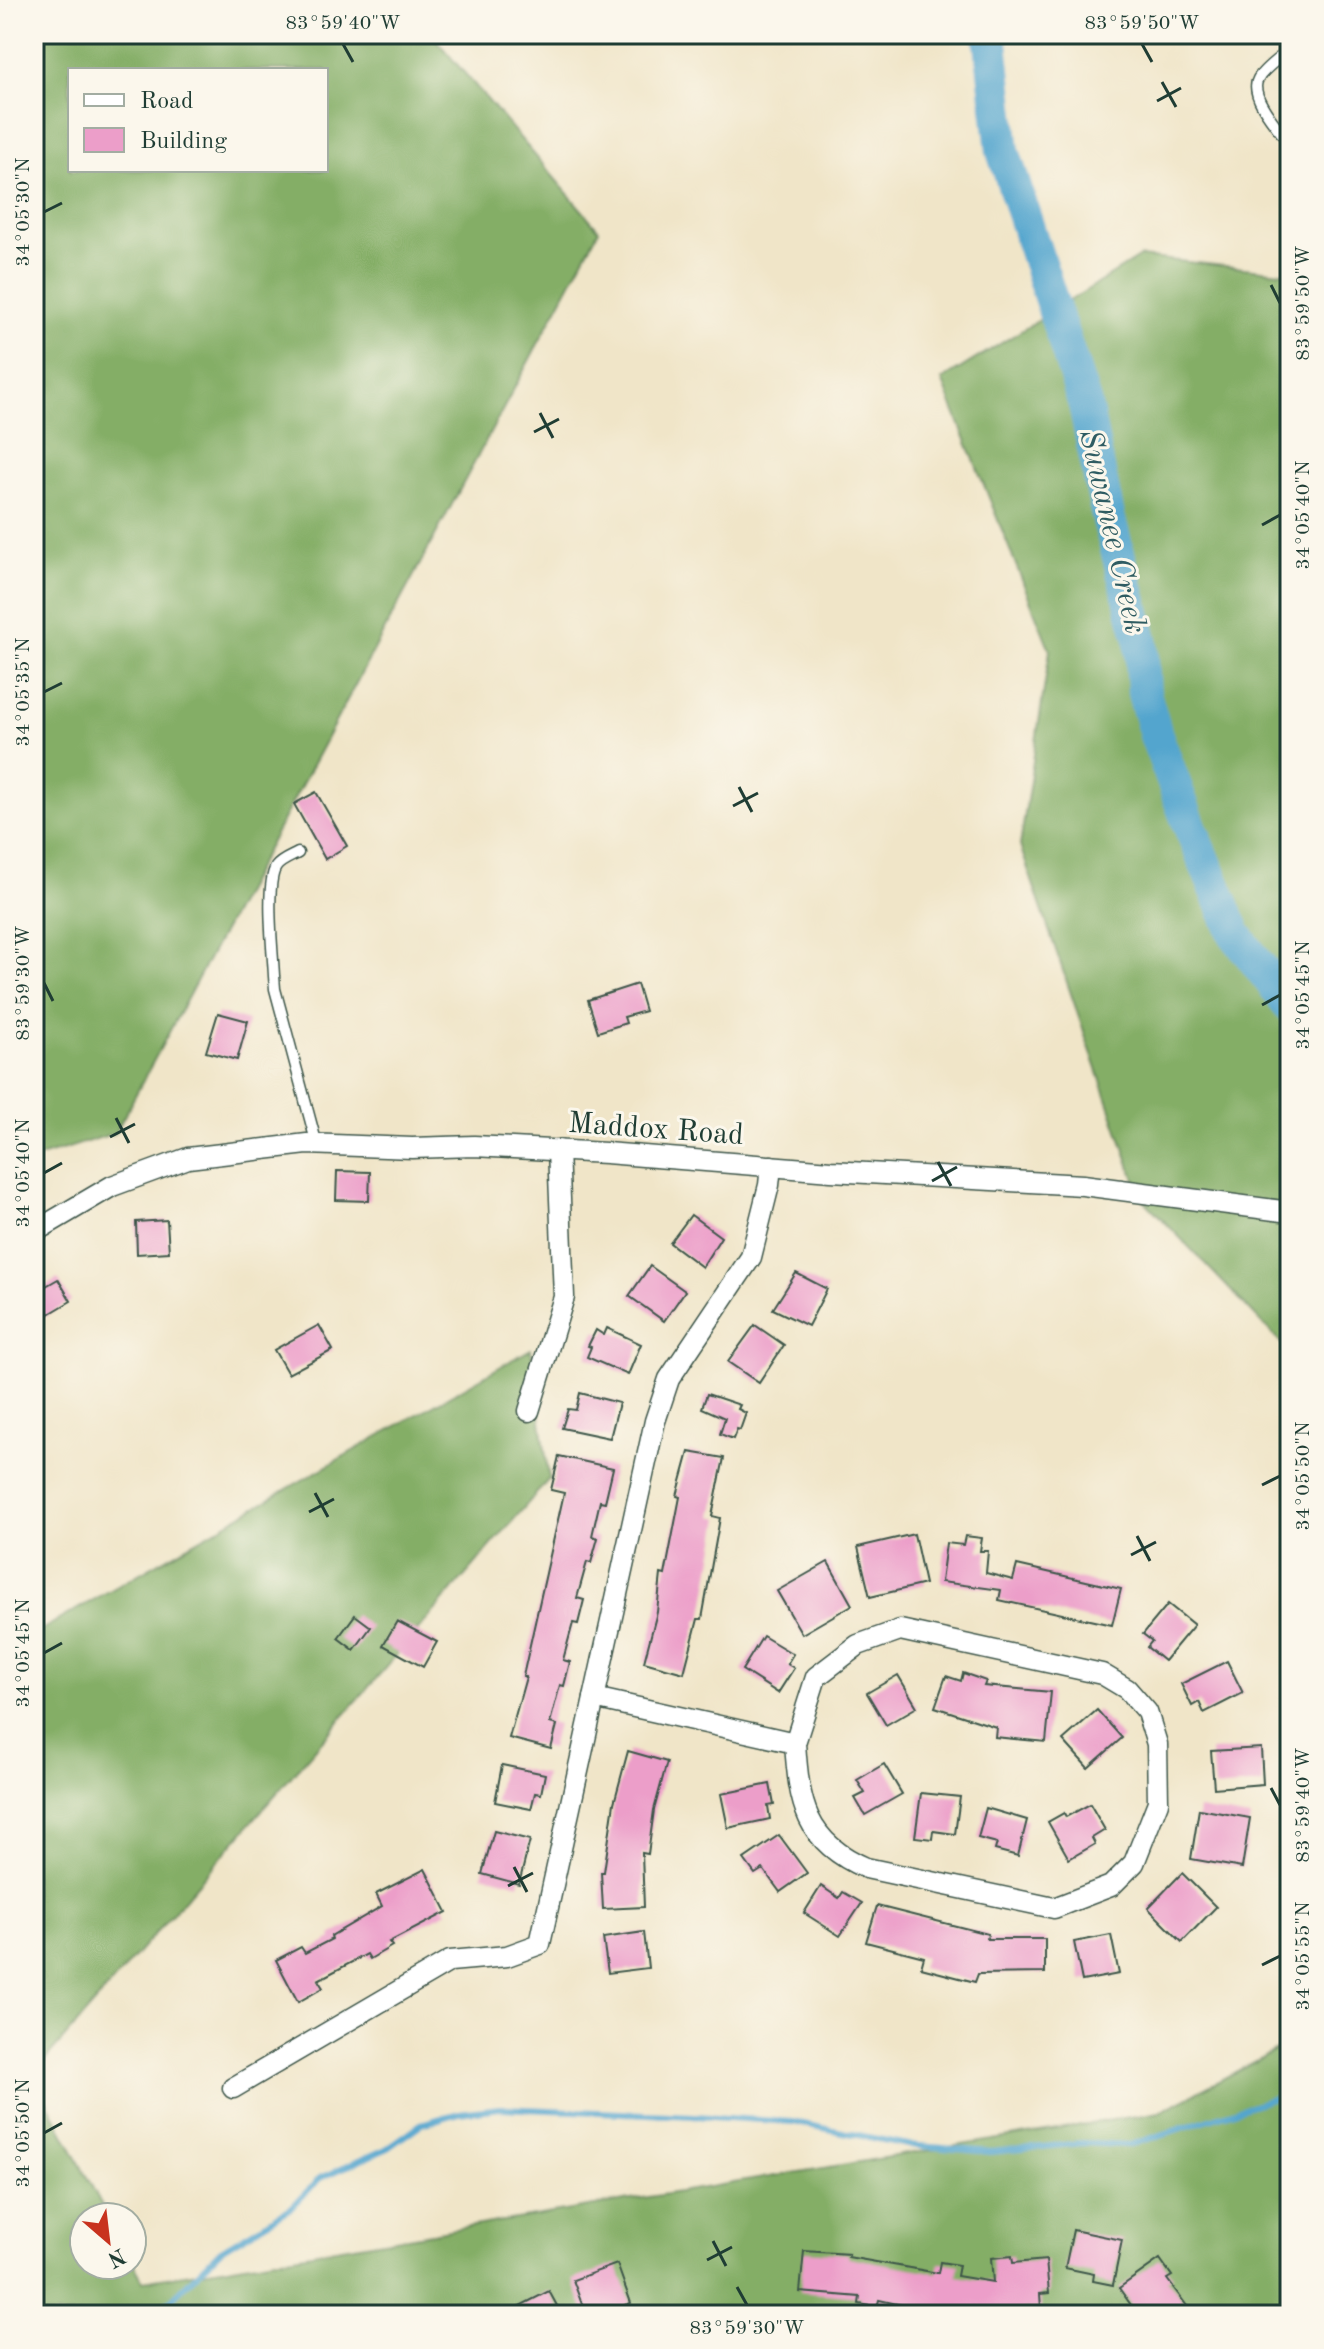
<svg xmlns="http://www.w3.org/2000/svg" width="1324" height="2349" font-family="'Old Standard TT',serif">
<rect width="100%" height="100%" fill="#fbf7ec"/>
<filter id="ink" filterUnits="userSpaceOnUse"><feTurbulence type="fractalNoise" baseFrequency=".0125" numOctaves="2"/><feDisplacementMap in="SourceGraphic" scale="16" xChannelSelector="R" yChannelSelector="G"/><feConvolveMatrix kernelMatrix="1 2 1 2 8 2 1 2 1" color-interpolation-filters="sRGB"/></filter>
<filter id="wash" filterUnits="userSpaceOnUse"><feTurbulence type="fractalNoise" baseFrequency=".006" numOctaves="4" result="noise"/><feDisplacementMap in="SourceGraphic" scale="32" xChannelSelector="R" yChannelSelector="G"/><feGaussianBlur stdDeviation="1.8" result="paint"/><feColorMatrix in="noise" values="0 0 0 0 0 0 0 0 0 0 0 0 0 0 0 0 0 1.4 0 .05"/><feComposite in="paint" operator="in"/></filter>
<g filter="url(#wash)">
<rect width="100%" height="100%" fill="#f0e5c8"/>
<!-- forest -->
<g fill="#84ae66" stroke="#52764d" stroke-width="2" fill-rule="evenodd">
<path d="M34,34H437V41L599,230L115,1133L34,1159ZM70,70H326V170H70Z"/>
<polygon points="1140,257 1290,273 1290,1352 1141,1197 1020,846 1050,650 942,380"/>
<polygon points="531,1349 549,1479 34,2073 34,1634"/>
<polygon points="1290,2043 1290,2315 34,2315 34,2077 108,2217 84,2217 84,2265 132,2265 132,2261 143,2281 1160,2112"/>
</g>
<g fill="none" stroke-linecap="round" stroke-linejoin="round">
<!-- stream -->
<polyline stroke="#53a5ce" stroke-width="6" points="155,2315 221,2250 291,2208 320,2178 386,2149 421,2124 459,2113 500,2108 695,2116 793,2122 908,2145 991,2152 1082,2143 1130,2145 1290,2093"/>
<!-- river -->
<polyline stroke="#53a5ce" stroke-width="34" points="990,34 1003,151 1085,405 1108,516 1141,639 1144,693 1156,735 1191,829 1235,934 1290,1006"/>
</g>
<g id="blocks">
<!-- building -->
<g fill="#ec9ec9">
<polygon points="316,792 347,846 325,859 294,804"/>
<polygon points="637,984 645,1011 624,1017 626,1023 598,1032 588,1000"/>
<polygon points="218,1013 248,1021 237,1060 206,1052"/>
<polygon points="337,1171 370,1172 369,1201 336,1200"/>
<polygon points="691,1215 721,1237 702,1267 670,1243"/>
<polygon points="167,1220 169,1252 137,1254 136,1222"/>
<polygon points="650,1266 685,1291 664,1321 629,1296"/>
<polygon points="796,1273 827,1289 808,1326 773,1309"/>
<polygon points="58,1279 71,1301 34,1323 34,1293"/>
<polygon points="319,1325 333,1350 288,1374 274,1350"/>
<polygon points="755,1325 784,1345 759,1383 728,1362"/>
<polygon points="607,1328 641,1344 628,1375 587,1357 591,1347 588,1346 596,1330 604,1335"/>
<polygon points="580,1393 619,1403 610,1438 562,1428 568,1409 576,1410"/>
<polygon points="707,1394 740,1405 738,1409 746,1413 740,1430 737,1429 733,1439 720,1434 725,1418 702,1408"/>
<polygon points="689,1452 724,1458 712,1516 720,1518 702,1619 698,1619 684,1673 644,1662 657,1612 661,1574 665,1575 680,1497 677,1496"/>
<polygon points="559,1456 613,1468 605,1502 600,1501 592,1536 598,1538 591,1563 587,1562 577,1598 584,1600 578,1624 573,1623 563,1660 570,1662 564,1686 560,1685 550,1723 557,1725 551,1749 509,1738 526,1677 523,1676 564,1493 551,1490"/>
<polygon points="914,1534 925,1584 870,1597 858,1547"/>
<polygon points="965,1536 982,1538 980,1551 988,1551 986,1573 1013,1580 1017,1565 1121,1589 1112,1625 999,1600 1001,1590 941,1582 946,1543 963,1545"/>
<polygon points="828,1562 852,1605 802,1634 777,1591"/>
<polygon points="1168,1604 1194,1625 1164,1661 1147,1647 1152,1641 1143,1634"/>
<polygon points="355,1615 371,1627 354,1650 338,1638"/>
<polygon points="397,1621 437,1642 423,1667 383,1645"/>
<polygon points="763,1636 793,1654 787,1664 794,1668 778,1693 742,1670"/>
<polygon points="1227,1661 1243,1693 1204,1713 1199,1702 1192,1706 1181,1684"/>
<polygon points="963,1673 986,1681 984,1686 1051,1692 1046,1742 995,1737 996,1727 935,1707 946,1676 961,1681"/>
<polygon points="898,1675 917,1707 886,1725 867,1693"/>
<polygon points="1097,1710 1122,1738 1088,1768 1063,1740"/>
<polygon points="1261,1748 1263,1784 1214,1788 1211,1751"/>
<polygon points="628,1751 667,1762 654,1810 648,1854 642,1853 644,1907 603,1909 601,1872 604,1872 614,1803"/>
<polygon points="884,1764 902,1794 865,1815 855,1798 865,1793 857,1780"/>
<polygon points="502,1765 545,1774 541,1794 535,1793 531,1809 495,1802"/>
<polygon points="770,1784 774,1805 768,1806 770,1819 728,1828 721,1794"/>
<polygon points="921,1793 960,1797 955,1834 933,1831 932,1839 915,1837"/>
<polygon points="1090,1804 1105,1830 1092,1838 1095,1844 1069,1859 1048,1822 1064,1813 1066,1817"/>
<polygon points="986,1808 1027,1820 1018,1856 995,1850 997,1843 978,1838"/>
<polygon points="1199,1809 1250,1818 1242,1868 1191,1859"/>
<polygon points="494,1831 530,1840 519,1884 482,1874"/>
<polygon points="779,1835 807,1873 780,1892 763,1869 755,1874 744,1859"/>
<polygon points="425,1869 447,1912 389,1942 392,1946 370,1959 367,1954 318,1980 323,1988 298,2002 276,1960 301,1947 305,1953 332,1939 331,1936 382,1906 376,1894"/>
<polygon points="1182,1873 1216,1907 1182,1942 1148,1908"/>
<polygon points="821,1886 839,1898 843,1892 862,1903 840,1936 804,1913"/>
<polygon points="877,1906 988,1934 987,1939 1045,1939 1045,1973 978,1974 975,1982 921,1968 924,1957 866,1942"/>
<polygon points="644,1932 648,1968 608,1973 603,1938"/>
<polygon points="1111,1935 1119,1974 1082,1981 1074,1942"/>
<polygon points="1073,2230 1122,2240 1113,2285 1093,2281 1094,2274 1065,2268"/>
<polygon points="804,2251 849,2254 848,2257 938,2273 940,2262 959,2265 957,2276 993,2282 991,2258 1012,2256 1013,2263 1046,2260 1049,2293 1040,2294 1041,2308 977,2315 947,2315 879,2300 877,2307 859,2304 860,2297 800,2292"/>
<polygon points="1160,2259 1172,2276 1167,2279 1187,2306 1174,2315 1138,2315 1119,2288"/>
<polygon points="617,2264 631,2303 600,2315 586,2315 573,2280"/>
<polygon points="549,2291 562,2315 502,2315"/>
</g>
</g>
</g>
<g filter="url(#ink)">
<use href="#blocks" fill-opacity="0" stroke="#3e564a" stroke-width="2"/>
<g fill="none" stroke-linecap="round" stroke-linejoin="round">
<!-- lane casing -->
<g stroke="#3e564a" stroke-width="13">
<g id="lane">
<path d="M1290,49C1280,58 1264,68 1258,79C1248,96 1280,130 1290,144"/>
<path d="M298,853C291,857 281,860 276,867C265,884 273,953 274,976L275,989L317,1145"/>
</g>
</g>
<!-- street casing -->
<g stroke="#3e564a" stroke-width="23">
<g id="street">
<polyline points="34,1232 112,1186 188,1158 307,1144 412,1148 474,1146 606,1153 831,1171 1083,1185 1290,1212"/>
<polyline points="529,1411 564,1297 558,1150"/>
<path d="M594,1698L795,1743C799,1803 805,1842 866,1868L1054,1908L1111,1886L1134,1863L1158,1802L1157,1744L1147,1712L1127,1689L1102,1674L900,1630L858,1645L816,1677L795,1743"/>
<polyline points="233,2088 450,1961 507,1956 540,1944 655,1421 669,1379 751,1257 769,1185 771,1166"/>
</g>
</g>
<!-- lane -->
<use href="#lane" stroke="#fff" stroke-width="10"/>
<!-- street -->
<use href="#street" stroke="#fff" stroke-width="20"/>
</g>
</g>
<!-- ticks -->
<path fill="none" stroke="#1f3d34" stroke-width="3" d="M343,44L353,62M1142,44L1152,62M1162,82L1176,107M1157,101L1181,88M44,212L62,203M1271,285L1280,303M540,413L553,438M534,432L559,419M1262,525L1280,515M44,692L62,683M739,787L752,812M733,806L758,793M44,983L53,1001M1262,1005L1280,995M116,1118L129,1143M110,1137L135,1124M938,1162L951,1186M44,1173L62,1163M932,1181L957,1167M1262,1485L1280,1476M315,1493L328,1517M309,1512L334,1499M1137,1536L1150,1561M1131,1555L1156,1542M44,1653L62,1643M1271,1788L1280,1805M514,1867L527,1892M508,1886L533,1873M1262,1965L1280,1956M44,2133L62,2123M713,2241L726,2266M707,2260L732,2247M737,2287L747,2305"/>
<g text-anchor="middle" stroke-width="6" stroke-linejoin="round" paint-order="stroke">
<!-- street labels -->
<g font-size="30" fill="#1f3d34" stroke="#fbf7ec">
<text transform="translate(656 1128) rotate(4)" y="10">Maddox Road</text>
</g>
<!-- water labels -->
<g font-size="32" font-style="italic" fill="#2f5c62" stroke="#fbf7ec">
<text transform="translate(1114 531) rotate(77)" y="11">Suwanee Creek</text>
</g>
</g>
<!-- margin -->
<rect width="1324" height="2349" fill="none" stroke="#fbf7ec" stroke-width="88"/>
<!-- legend -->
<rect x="68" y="68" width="260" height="104" fill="#fbf7ec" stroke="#a3ada2" stroke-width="2"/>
<rect x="84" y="94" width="40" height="12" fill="#ffffff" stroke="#a3ada2" stroke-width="2"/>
<text x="140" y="108" font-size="24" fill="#1f3d34">Road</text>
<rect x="84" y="128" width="40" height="24" fill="#ec9ec9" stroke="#a3ada2" stroke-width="2"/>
<text x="140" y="148" font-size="24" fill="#1f3d34">Building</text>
<!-- north arrow -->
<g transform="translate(108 2241) rotate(152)"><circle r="38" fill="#fbf7ec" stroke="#a3ada2" stroke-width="2"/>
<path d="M0-6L14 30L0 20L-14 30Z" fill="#c8321e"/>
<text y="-12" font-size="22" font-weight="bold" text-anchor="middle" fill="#1f3d34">N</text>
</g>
<rect x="44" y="44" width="1236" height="2261" fill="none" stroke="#1f3d34" stroke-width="3"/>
<g font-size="20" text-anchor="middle" fill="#1f3d34">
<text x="343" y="29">83°59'40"W</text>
<text x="1142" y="29">83°59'50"W</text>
<text transform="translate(22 212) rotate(-90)" y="7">34°05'30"N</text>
<text transform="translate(1302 303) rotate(-90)" y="7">83°59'50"W</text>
<text transform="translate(1302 515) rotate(-90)" y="7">34°05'40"N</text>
<text transform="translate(22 692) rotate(-90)" y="7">34°05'35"N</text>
<text transform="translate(22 983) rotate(-90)" y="7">83°59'30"W</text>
<text transform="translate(1302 995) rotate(-90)" y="7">34°05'45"N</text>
<text transform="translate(22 1173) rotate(-90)" y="7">34°05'40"N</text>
<text transform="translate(1302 1476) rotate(-90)" y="7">34°05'50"N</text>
<text transform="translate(22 1653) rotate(-90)" y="7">34°05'45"N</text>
<text transform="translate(1302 1805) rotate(-90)" y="7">83°59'40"W</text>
<text transform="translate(1302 1956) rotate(-90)" y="7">34°05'55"N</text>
<text transform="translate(22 2133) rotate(-90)" y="7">34°05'50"N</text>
<text x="747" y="2334">83°59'30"W</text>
</g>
</svg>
